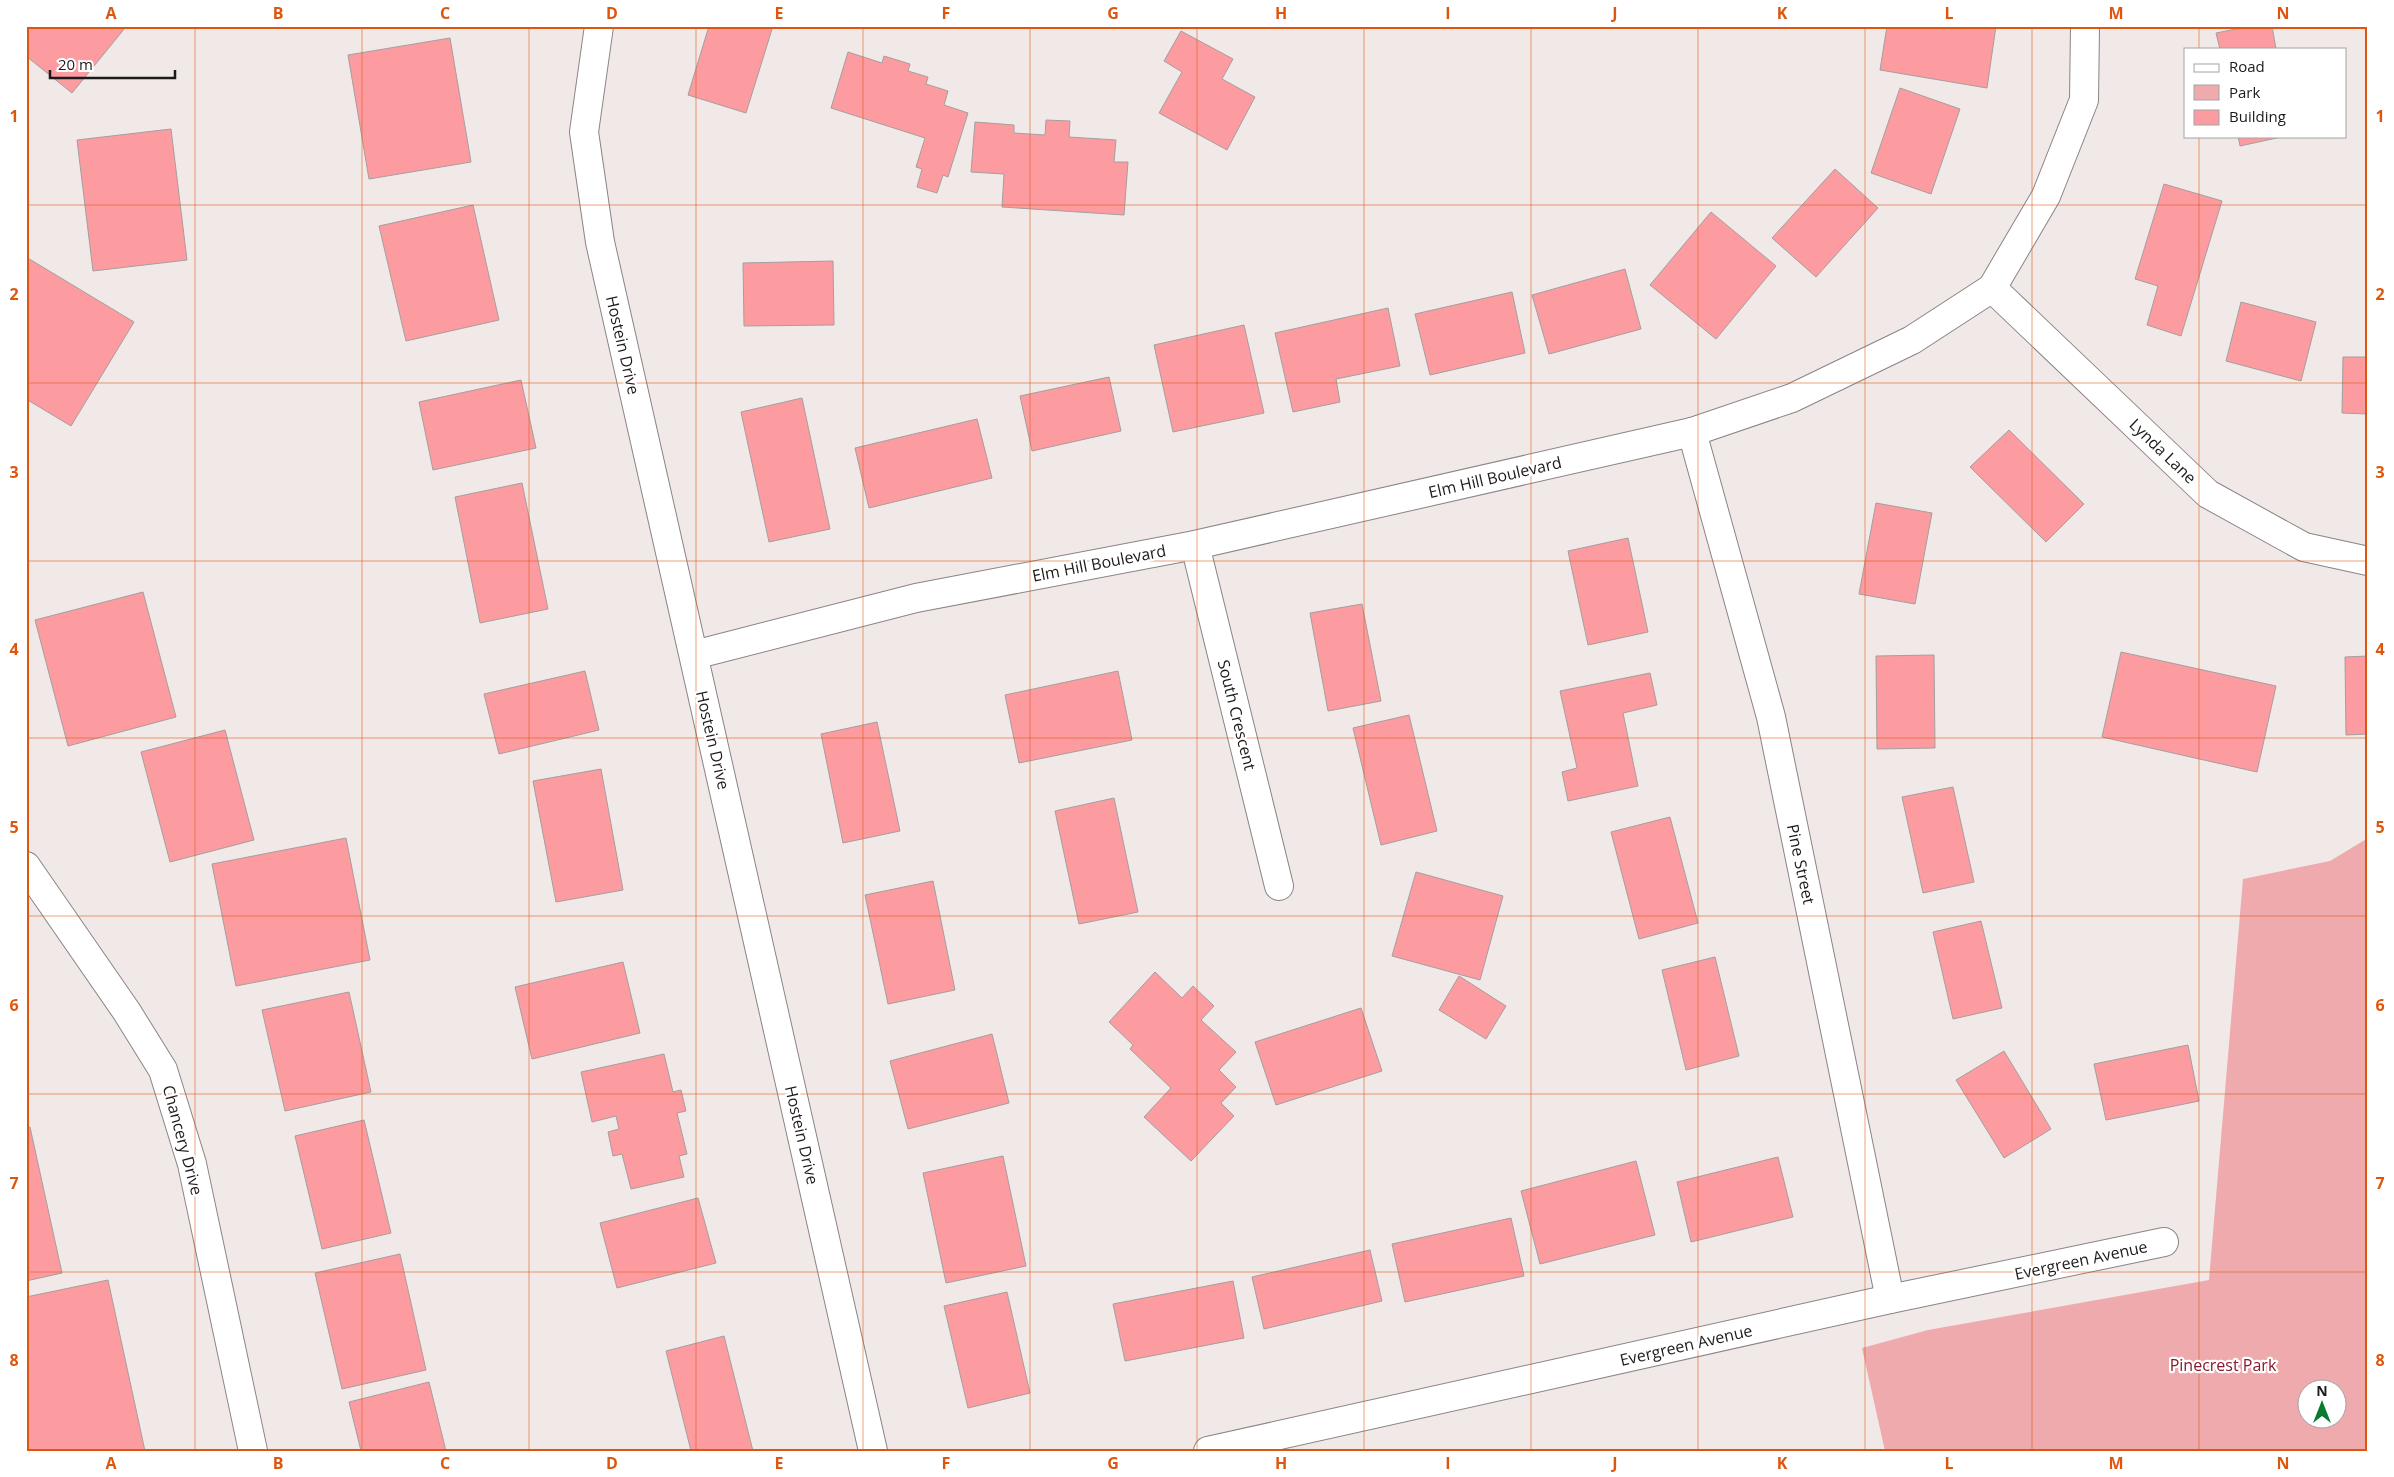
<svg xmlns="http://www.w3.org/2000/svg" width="2394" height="1477" font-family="'Open Sans',sans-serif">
<rect width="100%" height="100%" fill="#f1e8e8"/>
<!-- green -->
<path fill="#eeaaac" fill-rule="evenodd" d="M2368,838V1451H1885L1862,1348L1928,1330L2209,1280L2243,879L2330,861ZM2306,1390H2336V1420H2306Z"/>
<!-- building -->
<g fill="#fc9ba0" stroke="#a69e9e">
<polygon points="26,26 123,26 125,28 72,93 26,56"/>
<polygon points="709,26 773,26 746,113 688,95"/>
<polygon points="1887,26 1996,26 1987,88 1880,70"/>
<polygon points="2251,26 2272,26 2276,49 2220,49 2216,33"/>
<polygon points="1181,31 1233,59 1222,79 1255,97 1227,150 1159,113 1182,72 1164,61"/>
<polygon points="450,38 471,162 369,179 348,55"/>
<polygon points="848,52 882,63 884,56 910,64 908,71 928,77 926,84 948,91 944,105 968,113 948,177 943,175 937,193 917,187 922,169 916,167 925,138 831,108"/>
<polygon points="1900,88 1960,109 1931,194 1871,173"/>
<polygon points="1046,120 1070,121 1069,137 1116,140 1114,162 1128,162 1124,215 1002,207 1004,174 971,172 975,122 1014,125 1014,133 1045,135"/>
<polygon points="171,129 187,260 93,271 77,140"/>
<polygon points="2238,136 2286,136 2240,146"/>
<polygon points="1835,169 1878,208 1816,277 1772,238"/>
<polygon points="2164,184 2222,201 2181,336 2147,325 2158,286 2135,279"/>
<polygon points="473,205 499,320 406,341 379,226"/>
<polygon points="1711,212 1776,266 1716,339 1650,285"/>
<polygon points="26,257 134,322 71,426 26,399"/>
<polygon points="833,261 834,325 744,326 743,263"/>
<polygon points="1625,269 1641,329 1549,354 1532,295"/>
<polygon points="1512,292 1525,353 1430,375 1415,314"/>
<polygon points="2241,302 2316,322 2301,381 2226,361"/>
<polygon points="1388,308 1400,366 1336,379 1340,402 1293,412 1275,333"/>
<polygon points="1244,325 1264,413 1173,432 1154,345"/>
<polygon points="2343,357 2368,357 2368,414 2342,413"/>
<polygon points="1109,377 1121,431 1032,451 1020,396"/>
<polygon points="521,380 536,448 433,470 419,402"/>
<polygon points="802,398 830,529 769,542 741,412"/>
<polygon points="977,419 992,478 869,508 855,448"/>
<polygon points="2009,430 2084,504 2046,542 1970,467"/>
<polygon points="522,483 548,609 480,623 455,497"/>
<polygon points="1876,503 1932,513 1915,604 1859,594"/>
<polygon points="1628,538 1648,632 1588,645 1568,551"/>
<polygon points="143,592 176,717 68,746 35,620"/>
<polygon points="1362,604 1381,701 1328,711 1310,613"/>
<polygon points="2121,652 2276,686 2257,772 2102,737"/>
<polygon points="1934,655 1935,748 1877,749 1876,656"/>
<polygon points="2368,656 2368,734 2346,735 2345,657"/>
<polygon points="585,671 599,730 499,754 484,694"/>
<polygon points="1118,671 1132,740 1019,763 1005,695"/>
<polygon points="1650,673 1657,705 1623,713 1638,786 1568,801 1562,772 1577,768 1560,691"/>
<polygon points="1409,715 1437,831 1381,845 1353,728"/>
<polygon points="877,722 900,831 843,843 821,734"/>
<polygon points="225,730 254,840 170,862 141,752"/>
<polygon points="601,769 623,890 556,902 533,781"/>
<polygon points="1953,787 1974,882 1923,893 1902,797"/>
<polygon points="1114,798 1138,912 1079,924 1055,811"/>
<polygon points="1670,817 1698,923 1639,939 1611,832"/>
<polygon points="346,838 370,960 236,986 212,864"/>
<polygon points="1416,872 1503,896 1480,980 1392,956"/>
<polygon points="933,881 955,990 888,1004 865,895"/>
<polygon points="1981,921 2002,1008 1953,1019 1933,932"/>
<polygon points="1715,957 1739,1056 1686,1070 1662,970"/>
<polygon points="623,962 640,1033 532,1059 515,987"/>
<polygon points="1155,972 1182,998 1193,986 1214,1006 1201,1020 1236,1052 1219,1070 1236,1087 1221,1103 1234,1116 1191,1161 1144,1117 1171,1088 1130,1049 1133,1045 1109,1022"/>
<polygon points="1459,976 1506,1006 1486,1039 1439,1010"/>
<polygon points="349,992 371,1092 285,1111 262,1010"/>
<polygon points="1361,1008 1382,1071 1276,1105 1255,1042"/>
<polygon points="992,1034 1009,1103 908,1129 890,1061"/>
<polygon points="2188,1045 2199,1101 2106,1120 2094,1064"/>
<polygon points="2004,1051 2051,1129 2004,1158 1956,1080"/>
<polygon points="664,1054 673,1092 681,1090 686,1111 677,1113 687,1154 679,1156 684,1177 631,1189 622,1154 613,1156 608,1132 619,1129 616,1116 592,1122 581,1072"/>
<polygon points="364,1120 391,1233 322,1249 295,1136"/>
<polygon points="30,1127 62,1273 26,1281 26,1128"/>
<polygon points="1003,1156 1026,1266 946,1283 923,1173"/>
<polygon points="1778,1157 1793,1217 1691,1242 1677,1182"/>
<polygon points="1636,1161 1655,1235 1540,1264 1521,1191"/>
<polygon points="698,1198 716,1263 617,1288 600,1223"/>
<polygon points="1511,1218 1524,1276 1405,1302 1392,1244"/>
<polygon points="1370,1250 1382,1301 1264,1329 1252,1277"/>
<polygon points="400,1254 426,1370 342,1389 315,1273"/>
<polygon points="108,1280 145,1451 26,1451 26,1297"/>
<polygon points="1233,1281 1244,1338 1125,1361 1113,1304"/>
<polygon points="1007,1292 1030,1393 968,1408 944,1306"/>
<polygon points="724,1336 753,1451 691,1451 666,1351"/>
<polygon points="429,1382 446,1451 361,1451 349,1402"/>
</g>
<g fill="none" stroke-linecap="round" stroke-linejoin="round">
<!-- street casing -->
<g stroke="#8b8484" stroke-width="30">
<g id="street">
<polyline points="599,26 584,132 600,242 873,1451"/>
<polyline points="1992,288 2208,494 2304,547 2368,561"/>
<polyline points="1692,432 1771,717 1890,1299"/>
<polyline points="1195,545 1279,886"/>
<polyline points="694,655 916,598 1195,545 1692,432 1792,398 1912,340 1992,288 2046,196 2084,100 2085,26"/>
<polyline points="26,866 127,1012 163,1070 192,1164 253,1451"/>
<polyline points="1208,1451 1890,1299 2164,1242"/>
</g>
</g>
<!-- street -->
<use href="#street" stroke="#fff" stroke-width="28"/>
</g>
<!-- grid -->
<path fill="none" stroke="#de560d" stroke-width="1" stroke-opacity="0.55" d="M195,26V1451M362,26V1451M529,26V1451M696,26V1451M863,26V1451M1030,26V1451M1197,26V1451M1364,26V1451M1531,26V1451M1698,26V1451M1865,26V1451M2032,26V1451M2199,26V49M2199,136V1451M26,205H2368M26,383H2368M26,561H2368M26,738H2368M26,916H2368M26,1094H2368M26,1272H2368"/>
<g text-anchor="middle" stroke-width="4.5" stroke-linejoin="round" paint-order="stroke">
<!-- street labels -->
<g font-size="16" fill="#1d1a1a" stroke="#fff">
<text transform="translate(623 345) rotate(77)" y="6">Hostein Drive</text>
<text transform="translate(2163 451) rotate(44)" y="6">Lynda Lane</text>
<text transform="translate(1495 477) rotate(-13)" y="6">Elm Hill Boulevard</text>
<text transform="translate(1099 563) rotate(-11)" y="6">Elm Hill Boulevard</text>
<text transform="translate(1237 715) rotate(76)" y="6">South Crescent</text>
<text transform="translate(713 740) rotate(77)" y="6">Hostein Drive</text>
<text transform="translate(1801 864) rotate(78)" y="6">Pine Street</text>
<text transform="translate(802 1135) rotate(77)" y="6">Hostein Drive</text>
<text transform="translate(183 1140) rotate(75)" y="6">Chancery Drive</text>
<text transform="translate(2081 1260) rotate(-12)" y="6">Evergreen Avenue</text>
<text transform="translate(1686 1345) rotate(-13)" y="6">Evergreen Avenue</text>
</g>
<!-- park labels -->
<g font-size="16" fill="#88182d" stroke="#fff">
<text x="2223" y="1371">Pinecrest Park</text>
</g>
</g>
<!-- border -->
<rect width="2394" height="1477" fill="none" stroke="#ffffff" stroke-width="55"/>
<!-- legend -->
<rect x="2184" y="48" width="162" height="90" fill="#ffffff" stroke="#a5a3a3"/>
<rect x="2194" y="64" width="25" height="8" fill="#ffffff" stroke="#a5a3a3"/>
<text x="2229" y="72" font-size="15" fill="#1d1a1a">Road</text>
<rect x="2194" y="85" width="25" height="15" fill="#eeaaac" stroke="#a5a3a3"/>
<text x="2229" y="98" font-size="15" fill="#1d1a1a">Park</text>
<rect x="2194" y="110" width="25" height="15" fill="#fc9ba0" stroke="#a5a3a3"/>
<text x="2229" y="122" font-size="15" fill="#1d1a1a">Building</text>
<!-- north arrow -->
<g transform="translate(2322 1404)"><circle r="24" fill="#ffffff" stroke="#a5a3a3"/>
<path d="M0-4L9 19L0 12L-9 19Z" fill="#087b31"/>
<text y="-8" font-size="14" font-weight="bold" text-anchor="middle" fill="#1d1a1a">N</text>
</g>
<!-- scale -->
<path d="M50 70v8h125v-8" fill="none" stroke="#1d1a1a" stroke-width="2.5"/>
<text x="58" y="70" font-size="15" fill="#1d1a1a" stroke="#ffffff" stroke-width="4" paint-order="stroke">20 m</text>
<rect x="28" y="28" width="2338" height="1422" fill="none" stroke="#de560d" stroke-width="2"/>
<g font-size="16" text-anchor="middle" font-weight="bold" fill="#de560d">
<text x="111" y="19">A</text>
<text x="278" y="19">B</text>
<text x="445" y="19">C</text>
<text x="612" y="19">D</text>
<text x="779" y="19">E</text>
<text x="946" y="19">F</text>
<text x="1113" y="19">G</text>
<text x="1281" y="19">H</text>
<text x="1448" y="19">I</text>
<text x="1615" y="19">J</text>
<text x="1782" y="19">K</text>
<text x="1949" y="19">L</text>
<text x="2116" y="19">M</text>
<text x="2283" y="19">N</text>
<text x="14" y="122">1</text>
<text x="2380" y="122">1</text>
<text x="14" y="300">2</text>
<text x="2380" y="300">2</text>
<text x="14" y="478">3</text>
<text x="2380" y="478">3</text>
<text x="14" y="655">4</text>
<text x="2380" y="655">4</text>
<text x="14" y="833">5</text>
<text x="2380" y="833">5</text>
<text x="14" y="1011">6</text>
<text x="2380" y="1011">6</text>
<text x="14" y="1189">7</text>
<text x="2380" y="1189">7</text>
<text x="14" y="1366">8</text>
<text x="2380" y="1366">8</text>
<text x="111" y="1469">A</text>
<text x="278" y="1469">B</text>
<text x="445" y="1469">C</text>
<text x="612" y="1469">D</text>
<text x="779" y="1469">E</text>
<text x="946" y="1469">F</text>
<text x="1113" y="1469">G</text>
<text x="1281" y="1469">H</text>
<text x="1448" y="1469">I</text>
<text x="1615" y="1469">J</text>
<text x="1782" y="1469">K</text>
<text x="1949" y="1469">L</text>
<text x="2116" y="1469">M</text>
<text x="2283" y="1469">N</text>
</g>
</svg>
